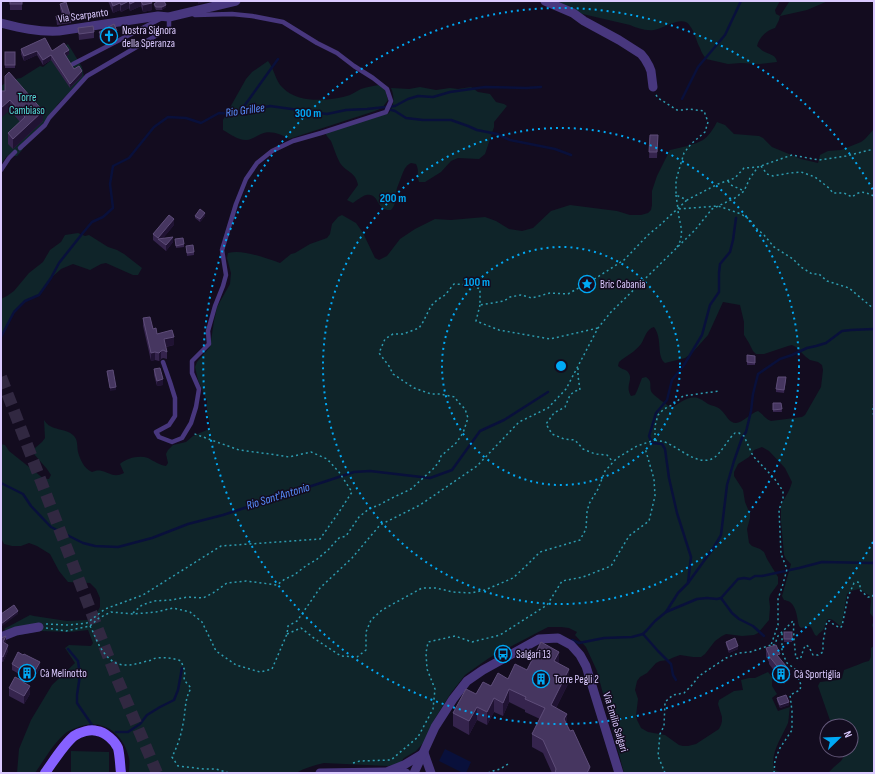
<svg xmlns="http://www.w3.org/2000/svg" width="875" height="774" font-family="'Sofia Sans Condensed',sans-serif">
<rect width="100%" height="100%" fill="#130c1f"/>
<!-- green -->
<g fill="#0f2429" fill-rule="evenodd">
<path d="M547,1H780L775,10L776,14L780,16L789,2L788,1H828L807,10L780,16L779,20L775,28C767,30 759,37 757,46C760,48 762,51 765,52C771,55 776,55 777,62L760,64L741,63L728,64L706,59C704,56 701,52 700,48C696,41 695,32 690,26C683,14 664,29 654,30C645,31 637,28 630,25L574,12Z"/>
<polygon points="68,44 82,67 84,77 58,104 46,121 23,143 23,149 17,156 7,156 1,164 1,86 10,80 21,78 40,66 43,67 49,62 53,57 53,54"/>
<path d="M268,61C275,70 275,81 283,88C298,104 331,101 350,95C354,93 357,91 361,89C366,87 373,86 379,85L385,90L388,100L382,108L375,111L289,139C281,134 270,130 261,134C256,136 252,140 246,140C238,140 230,134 223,130V120L246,79L252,72Z"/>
<path d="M420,87L436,90L450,88L458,89L471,87L478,92L490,94L496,102L504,104L507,106L494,122V127L485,154L479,159L458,158L451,161L441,172L425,182H419C416,175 420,172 416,164L411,163C409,164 407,165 406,167C403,170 399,184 397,188C395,196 397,204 391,210C375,211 380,192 366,195C362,196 356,201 353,203L347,200L358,185C356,172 346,172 340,163C336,156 334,148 331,141C329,139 327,136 325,133L389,113C394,105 395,98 391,88L409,89Z"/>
<path d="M717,122L725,125L734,134L759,136L763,138L772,147L801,159L818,163L820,155L828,151L841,150L861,142L865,139L874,129V631L872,625L874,621L873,617L870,613L871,601L870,596L859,589L851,591L847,594L842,624L841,626C836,624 834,619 829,619L827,620C825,624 825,628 823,630C820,633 819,633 817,636L815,635L811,627L809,626L801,628L799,626C797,619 797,607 790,602C789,601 784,600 784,600L782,596L791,564L786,559L784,555L781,521V506C784,498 790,491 792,482L785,468L769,451L762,447L754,450L749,457L738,464L734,472V476L743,490L745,502L750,514V518L747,529L749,543L752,546L760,549L764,552L767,559L778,577V584L770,595L769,599L770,607L769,620L758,633L754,635L742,636L726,634L722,636L715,641L705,654L701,657H693L680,655L672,658L668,660L660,661L656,663L647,673L640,677L637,681L635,690L638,699L636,716L637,720L641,728L648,732L665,735L679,745L683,746H688L696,744L719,729L721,725L722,721V717L718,704L719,700L734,691L743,690L741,680L749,678H755L768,672L772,677V686L777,694L772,698L778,711L790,707C789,712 789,718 788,723C782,737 770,753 774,769L777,771L784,773H624L597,671L586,647L575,635L577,632L569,628L561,627H548L489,658L465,675L451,693L434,720L425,741L416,751L404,758L400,763L388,766L324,763C314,765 305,768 296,773H129C129,768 130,762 129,758C123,732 101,717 76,728C73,729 70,730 67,732C54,742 45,759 35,773H17L19,749L31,720L52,685L75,663L65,648L69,645L91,646L93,643L88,630L70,632L40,631L14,636L4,629L30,615L34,616L67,621L87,620L95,616L100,607V598L96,589L90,583L68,582L59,571L50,554L37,546L29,543L21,546H12L4,544L1,538V444L5,445L9,451L44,479H49L51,475L47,469L34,454L35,448L42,442L45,438L44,420C51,432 66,427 74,436C78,440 77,447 78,452C80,459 84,469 92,472C95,471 98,470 102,471C110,473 114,478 124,473L120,464C127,458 139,455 148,458C154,461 159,465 166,466L168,463L166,454L168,450L173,445L186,442L193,436L209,429L210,423L207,414V401L198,380L195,367L197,362L210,347L214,321L217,307L230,284L231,273L227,258L228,253C243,249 265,258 280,263L291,254L295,253L310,244L327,238L330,234L332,224L338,217L342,215L356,223L363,233L375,258L379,260L387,256L400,239L415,229L435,219L451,220L485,217L496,221L509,229L522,231L533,228L551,211L570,205L617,211L630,215H641L648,213L651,210L652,205V191L657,176L670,150C679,148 694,145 703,140C708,137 714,128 717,122ZM723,302L740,305L744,322V335L749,343L753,351L756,354H764L788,346L792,345L796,347L806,357L810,360L818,362L822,365L823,370L821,387L805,415L802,417L771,421C765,419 763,414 758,411C751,413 742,423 736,423C729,423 727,416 722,411C719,407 713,406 708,404C705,402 703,400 700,399C690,394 680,403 671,408C668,405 652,395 651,391C649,385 653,382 646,377L642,378L637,391L635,395L631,396C624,385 635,379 627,371C624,369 621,369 618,366L619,362C626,356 635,352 641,344C645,338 646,329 654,327C663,339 656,356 665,363L685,358L692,353L708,335Z"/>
<polygon points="78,233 85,236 89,235 108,247 117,250 124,254 142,268 138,275 133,275 106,263 101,264 90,270 73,264 61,269 51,278 39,295 27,299 14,312 1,337 1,299 7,296 14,291 29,273 43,262 50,250 61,242 65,235"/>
<path d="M874,646V773H828L834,767L841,761L848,750H851V726H832L818,686L820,682L838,680L842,678L844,670C854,667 860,663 869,661L871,657V648Z"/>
<polygon points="71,751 109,752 109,773 71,773"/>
</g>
<!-- water -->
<polygon fill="#09103b" points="445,749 471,762 466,773 463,773 439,761"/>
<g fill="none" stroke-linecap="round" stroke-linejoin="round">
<!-- stream -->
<g stroke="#09103b" stroke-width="2.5">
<polyline points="682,99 698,67 725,35 741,1"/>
<polyline points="388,109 395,111 406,118 423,120 451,120 468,126 477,130 497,134 510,140 555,149 571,155"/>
<polyline points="240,112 278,59"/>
<polyline points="1,337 14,312 25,301 39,295 51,278 59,263 82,234 92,222 103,217 113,208 110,184 113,166 129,158 154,127 168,117 186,118 201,123 219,113 234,114 270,106 327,114 346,110 367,109 395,106 408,99 418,96 433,97 450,92 485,87 526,88 541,87"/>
<polyline points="1,483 23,494 31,506 51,527 83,543 95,546 118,547 152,538 188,524 223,515 354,472 370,471 430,478 452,470 480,431 504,420 548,392"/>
<polyline points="688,583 691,557 677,513 669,478 665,449 662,444 652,443 649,436 656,413 667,400 672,380 684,365 702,335 710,305 719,292 719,273 720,264 730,252 733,240 736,218"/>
<polyline points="721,598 732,613 739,619 753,626 764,636"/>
<polyline points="666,612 678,593 688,583 714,547 721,535 727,485 734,461 742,438 746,432 751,411 753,394 758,374 780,359 792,355 807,348 816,346 826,343 842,331 851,330 874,329"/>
<polyline points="643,634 658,651 671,664 673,675 676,680"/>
<polyline points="572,640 579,643 604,638 632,637 643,634 647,630 655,621 666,612 697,599 707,598 717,599 721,598 738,579 744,578 750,579 755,576 762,576 799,568 822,562 874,563"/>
<polyline points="68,649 78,661 80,675 77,695 77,703 92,725"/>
<polyline points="116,732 128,732 140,724 147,715 160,707 174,700 178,690 182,668"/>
</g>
<!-- highway-tunnel -->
<polyline stroke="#312841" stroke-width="12" stroke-dasharray="12 6" stroke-linecap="butt" points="1,377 115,674 157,773"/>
<!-- path -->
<g stroke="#2d9cb0" stroke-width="1.5" stroke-dasharray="2 3" stroke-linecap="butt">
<polyline points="656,95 658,98 677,110 683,110 689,109 704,111 708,122 705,132 691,144 684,153 676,180 676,195 687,200 718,184 735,178 744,168 758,167 792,155 819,160 846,156 874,149"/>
<path d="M761,166L767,174L773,176L790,173L801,172L815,177L829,188L833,193H844L852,197C861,190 864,192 874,196"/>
<polyline points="728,181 731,185 744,191"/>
<polyline points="676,195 678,209"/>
<path d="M677,247C679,244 681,240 681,237C683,228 678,218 678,209L718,206L727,209L741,214L749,219L757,229L764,235L774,247L793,259L801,267L812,274H819L827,281L849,288L874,309"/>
<polyline points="480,305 476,321 499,330 550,339 598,328"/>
<polyline points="578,368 578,376 580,390 575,391 570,395 565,407 554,413 546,424 552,434 564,439 575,440 583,449 595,454 607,455 613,462"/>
<polyline points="874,403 873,407 874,422"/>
<path d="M655,440C659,441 663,441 667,443C681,449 700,468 715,457C721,453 728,439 735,433H739L744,436L753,456L774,478L783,491V498L779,510L781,554L787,569L783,584L778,599V625L771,645"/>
<polyline points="655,440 655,426 658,415 664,409 674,404 683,396 719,391"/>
<polyline points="133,613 142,605 154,601 171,600 188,597 203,598 213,593 227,583 246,581 277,585 285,579 294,575 307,565 316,560 328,550 339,538 346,536 359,517 370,508 377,506 392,498 411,489 433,469 439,462 441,456 456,443 463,433 468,418 465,409 458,402 455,397 440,394 431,394 414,388 393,374 389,366 379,353 385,339 393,334 403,334 419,328 423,322 431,306 437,300 445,295 454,284 471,285 480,289 480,305 504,301 510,297 521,295 532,298 550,293 568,294 596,278 624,260 648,235 659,226 687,200"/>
<polyline points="46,624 68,625 87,623 105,609 143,595 221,546 320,539 339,512 352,492 339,472 327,459 311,452 289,457 270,454 239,450 192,433"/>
<path d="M90,626C95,635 98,646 105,654C117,669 130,666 147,661C150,661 153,659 156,658C165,657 173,658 181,661L185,671L184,680L191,688C184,701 186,710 183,724C181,736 177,747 172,757L178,766L204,769H216L229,773"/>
<polyline points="46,628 66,631 90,626 99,618 111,612 133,614 156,612 173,608 190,612 202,622 216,651 236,665 260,672 272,669 287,634 288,626 297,621 320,588 352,558 380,525 420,505 477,466 519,422 548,408 566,389 598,328 611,312 695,230 712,209 735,198 744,191 750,178 758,167"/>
<polyline points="287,634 301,628 315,639 341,656 357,657 366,650 366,632 371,620 382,610 422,588 436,588 453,592 471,593 485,590 513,578 526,566 540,552 580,540 586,529 587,512 589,504 598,489 605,471 617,458 637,446 655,440"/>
<polyline points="353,763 360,761 391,760 418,737 433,709 435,689 427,669 426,653 428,642 455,636 472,642 500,635 547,605 562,581 583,577 611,566 629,536 649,521 655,496 654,479 645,448"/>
<polyline points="488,773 493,771 500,769 508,764"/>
<path d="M665,773L658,756L660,734L664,726L665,702L673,695L684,693L693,684L699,676L726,658L739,653L750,652L771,645L772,646L775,644L778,636L793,621L794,623C793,629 794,634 794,640C795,647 795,652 796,658L800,659C803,654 802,650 806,645L809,647L813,655H818L823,652V642L827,621H830L833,624L840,628L842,626L848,597L854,583L858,582L860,584V590L868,597H872L874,594"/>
<polyline points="774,773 775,760 780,748 792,730 792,711 790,695 800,690 801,685 795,669 787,663 782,652 782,632"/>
</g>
<!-- lane -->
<g stroke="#48377e" stroke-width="4.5">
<polyline points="73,64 162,18"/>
<polyline points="20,148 45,125 49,118 87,76 169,28 169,17"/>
<polyline points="1,170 9,158 15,152"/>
<polyline points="163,362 170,382 175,398 175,416 169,425 156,432 159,437 172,442 182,438 191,423 196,407 199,389 192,373 192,361 209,344 208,331 215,306 223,286 226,275 222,250 236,204 246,179 257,163 272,151 293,141 321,133 386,112 391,101 387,89 373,78 354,66 337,53 317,43 283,22 252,16 232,14 195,15 193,14"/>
</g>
<!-- street -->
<g stroke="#48377e" stroke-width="9">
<polyline points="545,1 573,13 584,21 619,40 641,54 645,59 649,66 651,71 653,87"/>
<path d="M1,23C21,28 37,32 59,31L158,16L169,17L236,1"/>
<polyline points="1,637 16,631 39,627"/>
<polyline points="424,753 431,773"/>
<polyline points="389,771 404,765 424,753"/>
<polyline points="320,773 386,772 406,773"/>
<polyline points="414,773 435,727 453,699 467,681 483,670 539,639 558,638 571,645 580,655 586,666 619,773"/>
</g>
<!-- secondary -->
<path stroke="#8661ff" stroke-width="10" d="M45,773C53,762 64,744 74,736C80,732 90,729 97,731C105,732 115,741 118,748C120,756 120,765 121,773"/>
</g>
<!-- wall -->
<g fill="#35244d">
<rect x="10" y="1" width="12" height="9"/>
<polygon points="108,1 151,1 152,10 143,12 141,6 130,11 129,8 121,12 120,10 113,13"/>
<polygon points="60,4 71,18 71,23 57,25 56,16 62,15 60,9"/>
<polygon points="154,4 166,7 162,10 156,10 154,6"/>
<polygon points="78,28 94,32 94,38 79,40"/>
<polygon points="99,32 117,37 105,43 102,42 99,38"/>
<polygon points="21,49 52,51 69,54 66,56 74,69 82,76 70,88 51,60 43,65 37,55 24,61 21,54"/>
<rect x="5" y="52" width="10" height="16"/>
<polygon points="1,91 43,121 13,149 8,144 8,133 20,122 10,110"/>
<polygon points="650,135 658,135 657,158 649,158"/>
<polygon points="195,216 205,216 200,222 195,218"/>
<polygon points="174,225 163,238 173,242 166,251 153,240 153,234"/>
<polygon points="175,239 184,244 184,247 176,248"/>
<polygon points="186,246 194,252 194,255 187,256"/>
<polygon points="143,318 157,334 174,345 166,347 167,352 167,359 163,358 161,359 159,361 155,360 151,361 143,326"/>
<polygon points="747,355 755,356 755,365 747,365"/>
<polygon points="154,369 163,385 157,386 154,375"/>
<polygon points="786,380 784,393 776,392 776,389"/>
<polygon points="773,403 781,403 782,412 773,412"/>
<rect x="784" y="632" width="8" height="10"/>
<polygon points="1,638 6,641 5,644 8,651 3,662 1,661"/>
<polygon points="726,642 738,649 729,653 726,645"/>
<polygon points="766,648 780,659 790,679 784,684 769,664 769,662 766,657"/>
<polygon points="12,664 40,668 32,681 12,670"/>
<polygon points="559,664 569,682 556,708 567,725 590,773 552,773 543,753 532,747 532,734 540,719 525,712 525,710 509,702 503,716 494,712 487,725 477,720 469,735 453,726 453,713 476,694 491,686 527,670"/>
<polygon points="23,683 30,694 24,704 9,696 9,688"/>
<polygon points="777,698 789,705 780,708 777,701"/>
</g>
<!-- shaded-wall -->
<g fill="#201333">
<polygon points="129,1 129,8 121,12 121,5"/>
<polygon points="136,1 141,1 141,6 130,11 130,4"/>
<polygon points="198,1 210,1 198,4"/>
<polygon points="120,3 120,10 113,13 113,6"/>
<polygon points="152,3 152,10 143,12 143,5"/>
<polygon points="166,5 166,7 162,10 162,7"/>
<polygon points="117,31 117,37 105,43 105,37"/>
<polygon points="69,50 69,54 64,58 64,53"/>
<polygon points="37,51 37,55 24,61 24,56"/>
<polygon points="51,55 51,60 43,65 43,60"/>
<polygon points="82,71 82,76 70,88 70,84"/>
<polygon points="10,100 10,110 1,118 1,108"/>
<polygon points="43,111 43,121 13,149 13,139"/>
<polygon points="205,213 205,216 200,222 200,219"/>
<polygon points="174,219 174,225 161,241 158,239 158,244 158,238"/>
<polygon points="173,237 173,242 166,251 166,245"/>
<polygon points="174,337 174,345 164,347 164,339"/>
<polygon points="161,351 161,359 159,361 159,353"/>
<polygon points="155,352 155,360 151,361 151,353"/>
<polygon points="163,379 163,385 157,386 157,381"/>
<polygon points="116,387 116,390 110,391 110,388"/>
<polygon points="18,611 18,614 1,627 1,624"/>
<polygon points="6,636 6,641 3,648 3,642"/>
<polygon points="8,645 8,651 3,662 3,657"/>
<polygon points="738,646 738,649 729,653 729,650"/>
<polygon points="559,652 559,665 554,661"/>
<polygon points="40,662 40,668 32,681 32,676"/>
<polygon points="569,669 569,682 551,718 551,705"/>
<polygon points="790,671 790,679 784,684 784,675"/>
<polygon points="30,686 30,694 24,704 24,696"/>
<polygon points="509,689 509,702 503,716 503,703"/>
<polygon points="494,698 494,712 487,725 487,712"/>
<polygon points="789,702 789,705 780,708 780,705"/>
<polygon points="477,707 477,720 469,735 469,721"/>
<polygon points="567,714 567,727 564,719"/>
<polygon points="590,767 590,773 587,773"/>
</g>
<!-- building -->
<g fill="#463660" stroke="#5e4d79">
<rect x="10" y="1" width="12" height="3"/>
<polygon points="111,1 136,1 130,4 129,1 121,5 120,3 113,6"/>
<polygon points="141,1 151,1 152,3 143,5"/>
<polygon points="158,1 164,1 166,5 162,7 156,7 154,4"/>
<polygon points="66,2 71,18 57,20 56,16 64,15 60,4"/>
<polygon points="114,24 117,31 105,37 102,36 99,32"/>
<polygon points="93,26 94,32 79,34 78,28"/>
<polygon points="45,38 52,51 64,43 69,50 64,53 74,69 79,66 82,71 70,84 51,55 43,60 37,51 24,56 21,49"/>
<rect x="5" y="52" width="10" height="13"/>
<polygon points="9,72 43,111 13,139 8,133 25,117 10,100 1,108 1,91 5,91 5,76"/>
<polygon points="650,135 658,135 657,152 649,152"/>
<polygon points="200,209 205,213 200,219 195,216"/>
<polygon points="169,215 174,219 158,238 153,234"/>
<polygon points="173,237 166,245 158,239"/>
<polygon points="183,238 184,244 176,246 175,239"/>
<polygon points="193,245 194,252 187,253 186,246"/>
<polygon points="150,317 153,329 156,328 157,334 172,330 174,337 164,339 167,352 163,350 161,351 159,353 155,352 151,353 143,318"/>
<polygon points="747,355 755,356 755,363 747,362"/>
<polygon points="160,368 163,379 157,381 154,369"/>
<polygon points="113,370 116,387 110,388 107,371"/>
<polygon points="778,377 786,377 784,390 776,389"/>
<polygon points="773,403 781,403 782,409 773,410"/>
<polygon points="14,605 18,611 1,624 1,614"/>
<rect x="784" y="632" width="8" height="7"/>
<polygon points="6,636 3,642 8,645 3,657 1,656 1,638"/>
<polygon points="735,638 738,646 729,650 726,642"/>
<polygon points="541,642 559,652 554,661 569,669 551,705 567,714 564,719 570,731 573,730 590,767 587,773 555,773 556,769 543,740 532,734 545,708 525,699 526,697 509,689 503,703 494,698 487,712 477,707 469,721 453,713 466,689 476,694 483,682 491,686 498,673 508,679 515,664 527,670"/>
<polygon points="776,645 780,654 777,655 790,671 784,675 769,656 769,655 766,648"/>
<polygon points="18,652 23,655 24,654 40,662 32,676 12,664"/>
<polygon points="15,677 23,681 23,682 30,686 24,696 9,688"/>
<polygon points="786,695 789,702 780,705 777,698"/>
</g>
<!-- distance rings -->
<g fill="none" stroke="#00a9f5" stroke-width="2" stroke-dasharray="2 4">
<circle cx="561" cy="366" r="119"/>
<circle cx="561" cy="366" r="238"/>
<path d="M873 542A358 358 0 1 1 873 190"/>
</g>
<!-- icons -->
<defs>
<g id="church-ring" transform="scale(0.9)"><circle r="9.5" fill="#130c1f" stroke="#00a9f5" stroke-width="1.5"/><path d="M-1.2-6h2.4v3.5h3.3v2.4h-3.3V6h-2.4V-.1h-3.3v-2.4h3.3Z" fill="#00a9f5"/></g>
<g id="sight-ring" transform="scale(0.9)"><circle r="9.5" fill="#130c1f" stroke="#00a9f5" stroke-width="1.5"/><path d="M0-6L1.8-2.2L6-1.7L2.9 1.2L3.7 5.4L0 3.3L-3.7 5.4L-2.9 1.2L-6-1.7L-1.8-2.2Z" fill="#00a9f5"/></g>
<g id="bus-ring" transform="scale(0.9)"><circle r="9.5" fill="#130c1f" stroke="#00a9f5" stroke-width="1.5"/><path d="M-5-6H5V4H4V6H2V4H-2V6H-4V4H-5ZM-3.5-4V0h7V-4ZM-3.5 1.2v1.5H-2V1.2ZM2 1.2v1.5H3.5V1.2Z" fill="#00a9f5"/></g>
<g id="building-ring" transform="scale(0.9)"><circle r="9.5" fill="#130c1f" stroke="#00a9f5" stroke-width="1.5"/><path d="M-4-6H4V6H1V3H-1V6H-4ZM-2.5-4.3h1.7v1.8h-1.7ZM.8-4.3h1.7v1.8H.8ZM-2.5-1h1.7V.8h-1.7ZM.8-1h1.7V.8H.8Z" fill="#00a9f5"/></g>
</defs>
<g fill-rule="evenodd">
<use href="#church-ring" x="109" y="36"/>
<use href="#sight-ring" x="587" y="284"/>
<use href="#bus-ring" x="503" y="654"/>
<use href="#building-ring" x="27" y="673"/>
<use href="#building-ring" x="781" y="674"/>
<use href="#building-ring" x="541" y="679"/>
</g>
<g text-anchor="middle" stroke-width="3" stroke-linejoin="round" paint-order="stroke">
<!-- street labels -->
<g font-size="11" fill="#dbcaff" stroke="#130c1f">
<text transform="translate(83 15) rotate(-8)" y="4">Via Scarpanto</text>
<text transform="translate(616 722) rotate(73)" y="4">Via Emilio Salgari</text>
</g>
<!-- poi labels -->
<g font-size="11" fill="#dbcaff" stroke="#130c1f" text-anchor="start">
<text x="122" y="34">Nostra Signora<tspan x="122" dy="13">della Speranza</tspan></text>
<text x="600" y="288">Bric Cabania</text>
<text x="516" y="658">Salgari 13</text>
<text x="40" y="677">Cà Melinotto</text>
<text x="794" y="678">Cà Sportiglia</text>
<text x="554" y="683">Torre Pegli 2</text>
</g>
<!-- park labels -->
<g font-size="11" fill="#56ded9" stroke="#130c1f">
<text x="27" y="101">Torre<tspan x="27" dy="13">Cambiaso</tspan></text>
</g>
<!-- water labels -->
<g font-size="12" font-style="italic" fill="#588fff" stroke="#130c1f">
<text transform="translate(245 110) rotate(-8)" y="4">Rio Grillee</text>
<text transform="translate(278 496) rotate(-17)" y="4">Rio Sant'Antonio</text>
</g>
</g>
<circle cx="561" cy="366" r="6" fill="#00a9f5" stroke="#130c1f" stroke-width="2"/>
<g font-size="12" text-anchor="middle" font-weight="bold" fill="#00a9f5" stroke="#130c1f" stroke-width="3" stroke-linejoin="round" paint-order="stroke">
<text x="308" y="117">300 m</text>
<text x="393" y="202">200 m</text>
<text x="477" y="286">100 m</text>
</g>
<!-- border -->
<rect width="875" height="774" fill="none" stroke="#dbcaff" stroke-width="4"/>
<!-- north arrow -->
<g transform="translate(839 738) rotate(67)"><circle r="19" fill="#130c1f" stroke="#635879"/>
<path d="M0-3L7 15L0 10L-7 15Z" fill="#00a9f5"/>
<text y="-6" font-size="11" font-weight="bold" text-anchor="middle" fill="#dbcaff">N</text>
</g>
</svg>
